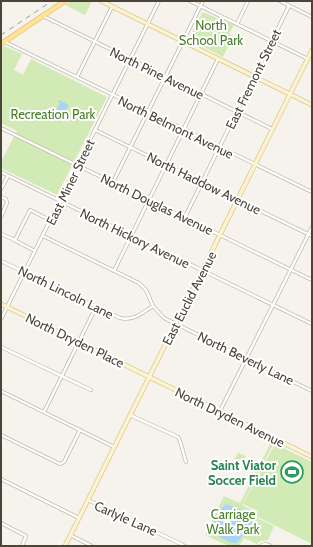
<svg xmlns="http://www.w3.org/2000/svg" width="313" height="547" font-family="Cabin,sans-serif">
<rect width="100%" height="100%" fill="#f6f3ec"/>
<!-- green -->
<g fill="#d2eab5">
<polygon points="71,1 92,1 85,15 65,5"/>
<polygon points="202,13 205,13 234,25 229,34 233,36 223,57 190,40 189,38"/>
<polygon points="4,46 22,54 14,70 23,75 31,59 107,97 57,195 1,168 1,162 17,131 1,123 1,49"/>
<polygon points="271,442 274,443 242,505 256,512 255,517 274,526 268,540 260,541 257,544 244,538 239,546 229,546 205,535 224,496 240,503"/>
<polygon points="275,444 312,462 312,544 256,516 258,511 243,504"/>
<polygon points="238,453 246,456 242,464 234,460"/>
</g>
<!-- water -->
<g fill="#a9d4f2">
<polygon points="59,100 69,105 59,122 52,119 60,103 58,102"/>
<path d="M226,504L246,512L252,523L237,543H232L212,533C210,524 220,510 226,504Z"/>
</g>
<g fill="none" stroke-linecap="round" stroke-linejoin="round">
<!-- street casing -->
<g stroke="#c2bbae" stroke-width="4">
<g id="street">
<polyline points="190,1 308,59"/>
<polyline points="280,1 312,17"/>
<polyline points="43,16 272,129"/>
<polyline points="237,24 248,1"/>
<polyline points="5,42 312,192"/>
<polyline points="77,77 112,7"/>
<polyline points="1,128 312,280"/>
<polyline points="95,130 312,236"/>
<polyline points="1,172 312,324"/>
<polyline points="113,182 203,1"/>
<polyline points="1,189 8,176"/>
<polyline points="1,197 6,199 7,203 1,217"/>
<polyline points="185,217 289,6"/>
<polyline points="1,234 15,240 30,210 50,220"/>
<polyline points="43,236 139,283 146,290 153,306 164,318 312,391"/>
<polyline points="14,240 35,251"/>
<path d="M1,261L120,318C134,321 142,313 153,306"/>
<polyline points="114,271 218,59"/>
<polyline points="1,319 159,1"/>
<polyline points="1,347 91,390"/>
<polyline points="1,391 114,447"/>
<polyline points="220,411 312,227"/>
<polyline points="44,412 96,307"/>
<polyline points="130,415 178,437 180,441 186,462"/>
<polyline points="1,435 60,464 64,462 80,430"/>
<polyline points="1,479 79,518"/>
<path d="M88,500C120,516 153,530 185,546"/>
<polyline points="1,523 26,536 22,546"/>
<polyline points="70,535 92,546"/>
<polyline points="260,546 265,544 271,546"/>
</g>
</g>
<!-- secondary casing -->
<g stroke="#d6c79b" stroke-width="5">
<g id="secondary">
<polyline points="101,1 312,105"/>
<polyline points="1,304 312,457"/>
<polyline points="65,546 312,50"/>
</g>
</g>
<!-- primary casing -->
<g stroke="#e6c16a" stroke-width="5.5">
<polyline id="primary" points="1,44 65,1"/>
</g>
<!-- street -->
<use href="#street" stroke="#fff" stroke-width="2.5"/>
<!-- secondary -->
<use href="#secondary" stroke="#fff3cd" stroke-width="3.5"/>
<!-- primary -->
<use href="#primary" stroke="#ffe39c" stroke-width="4"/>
<!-- rail -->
<polyline stroke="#9a9a9a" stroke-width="1" stroke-dasharray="5 5" stroke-linecap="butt" points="1,35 52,1"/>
</g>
<!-- icons -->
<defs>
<g id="stadium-ring" transform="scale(1.15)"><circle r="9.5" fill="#fff" stroke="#2e9e5b" stroke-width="1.5"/><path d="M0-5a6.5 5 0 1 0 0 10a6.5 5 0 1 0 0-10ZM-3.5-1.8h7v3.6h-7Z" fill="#2e9e5b"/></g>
</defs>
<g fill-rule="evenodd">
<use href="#stadium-ring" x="292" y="472"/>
</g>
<g text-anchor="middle" stroke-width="4" stroke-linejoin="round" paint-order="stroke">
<!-- park labels -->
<g font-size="13" fill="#4a7f2a" stroke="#fff">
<text x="211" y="30">North<tspan x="211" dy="15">School Park</tspan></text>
<text x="53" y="119">Recreation Park</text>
<text x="233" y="519">Carriage<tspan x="233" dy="15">Walk Park</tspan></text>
</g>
<!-- street labels -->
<g font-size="13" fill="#4b4439" stroke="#fff">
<text transform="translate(157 73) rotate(26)" y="5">North Pine Avenue</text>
<text transform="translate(253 79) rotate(-64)" y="5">East Fremont Street</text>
<text transform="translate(176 127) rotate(26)" y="5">North Belmont Avenue</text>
<text transform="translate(70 182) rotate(-64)" y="5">East Miner Street</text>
<text transform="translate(204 183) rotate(26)" y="5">North Haddow Avenue</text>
<text transform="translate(157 204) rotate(26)" y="5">North Douglas Avenue</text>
<text transform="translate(135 238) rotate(26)" y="5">North Hickory Avenue</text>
<text transform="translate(66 292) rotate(26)" y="5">North Lincoln Lane</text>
<text transform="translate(189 298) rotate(-63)" y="5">East Euclid Avenue</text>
<text transform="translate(75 340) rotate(26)" y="5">North Dryden Place</text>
<text transform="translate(246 358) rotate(26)" y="5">North Beverly Lane</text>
<text transform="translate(230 417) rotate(26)" y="5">North Dryden Avenue</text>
<text transform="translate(126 518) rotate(24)" y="5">Carlyle Lane</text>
</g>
<!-- leisure labels -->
<g font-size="13" font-weight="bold" fill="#27864d" stroke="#fff" text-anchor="end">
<text x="276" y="470">Saint Viator<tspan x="276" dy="15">Soccer Field</tspan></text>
</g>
</g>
<!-- border -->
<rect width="313" height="547" fill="none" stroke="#4b4439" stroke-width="4"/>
</svg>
